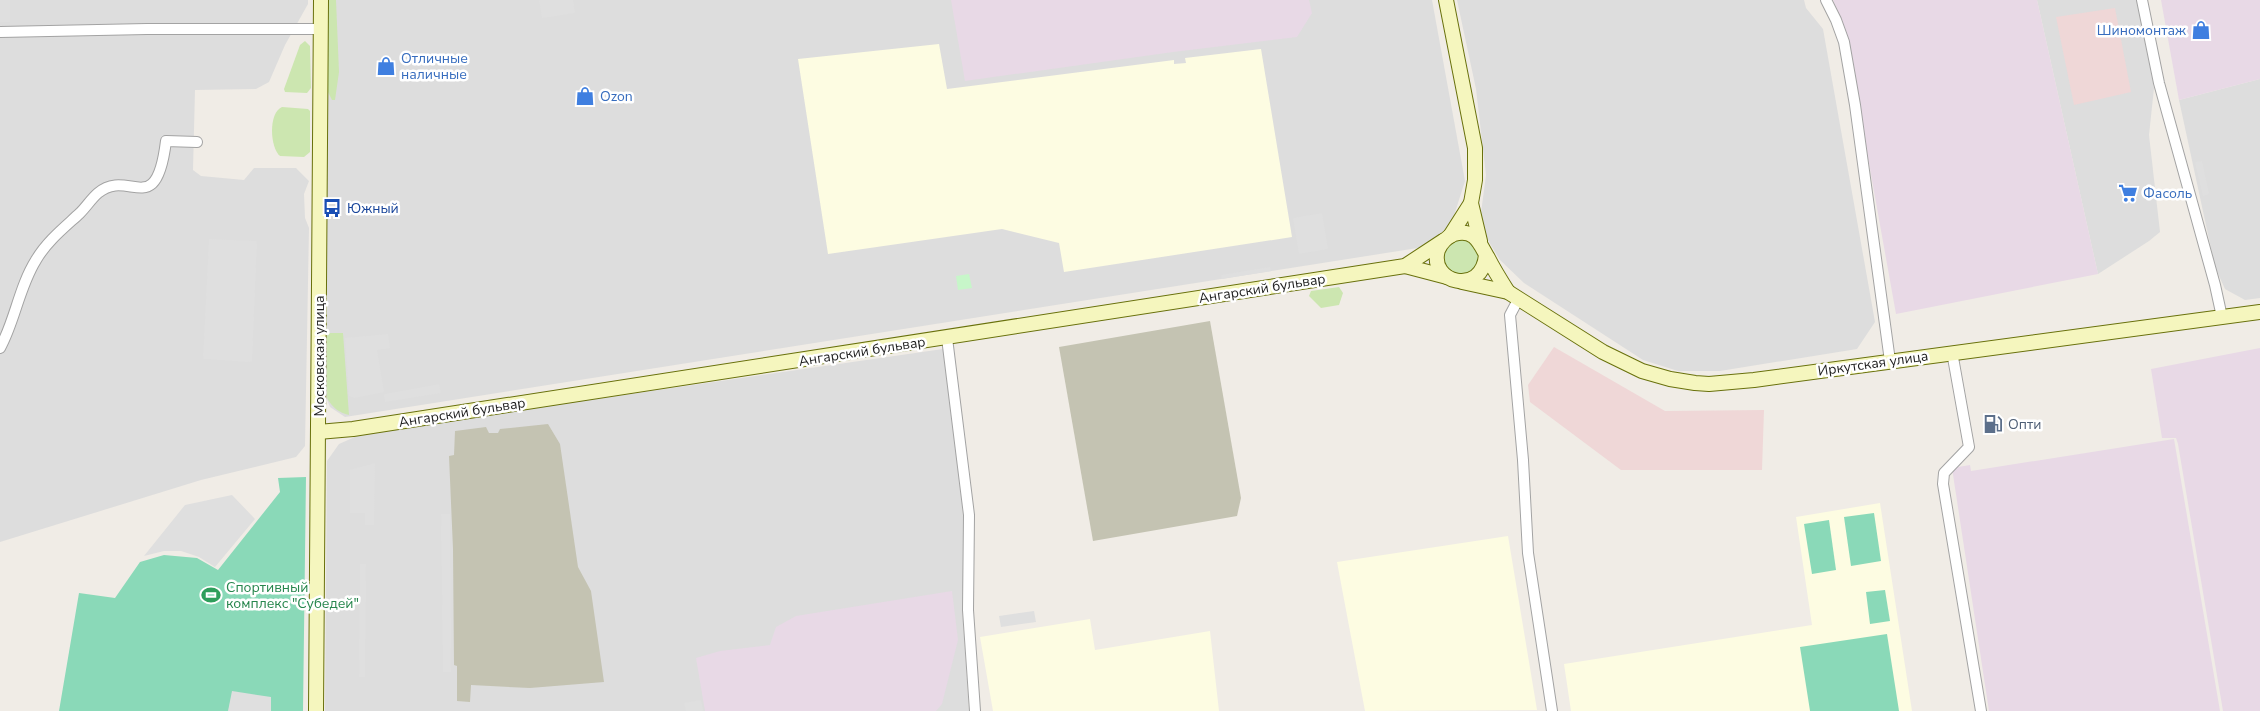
<svg xmlns="http://www.w3.org/2000/svg" width="2260" height="711" font-family="'Nunito Sans',sans-serif">
<rect width="100%" height="100%" fill="#f0ece6"/>
<!-- residential -->
<g fill="#ddd">
<polygon points="0,0 308,0 308,4 285,45 269,82 256,89 195,90 193,170 201,176 244,180 254,168 296,168 309,181 304,194 305,218 309,228 305,446 296,457 201,480 0,542"/>
<polygon points="329,0 1432,0 1465,181 1451,225 1424,247 345,417 330,407 324,392"/>
<polygon points="1457,0 1804,0 1806,8 1823,29 1875,322 1857,349 1720,371 1678,371 1643,360 1524,283 1500,260 1486,237 1481,213 1486,175 1476,89"/>
<polygon points="2037,0 2137,0 2154,88 2149,135 2160,232 2149,241 2098,274"/>
<polygon points="2260,79 2260,298 2245,300 2225,289 2215,267 2179,100"/>
<polygon points="943,349 961,487 965,546 962,606 969,711 325,711 327,461 339,444 357,436 533,408"/>
</g>
<!-- commercial -->
<g fill="#efd7d7">
<polygon points="2115,8 2131,92 2074,105 2056,17"/>
<polygon points="1554,347 1665,411 1764,410 1762,470 1621,470 1530,402 1528,385"/>
</g>
<!-- industrial -->
<g fill="#e8d9e6">
<polygon points="951,0 1309,0 1312,13 1297,37 1173,52 965,81"/>
<polygon points="1833,0 2037,0 2098,274 1896,314 1846,35"/>
<polygon points="2161,0 2260,0 2260,79 2179,100"/>
<polygon points="2260,348 2260,711 2223,711 2178,444 2176,438 2162,438 2151,369"/>
<polygon points="2174,439 2220,711 1989,711 1952,468 1970,465 1971,471"/>
<polygon points="952,591 958,640 942,704 936,711 705,711 696,658 720,651 770,645 776,627 796,616"/>
</g>
<!-- education -->
<g fill="#fdfce2">
<polygon points="939,44 947,89 1174,60 1174,64 1186,63 1185,58 1261,49 1292,237 1064,272 1059,243 1002,229 828,254 798,59"/>
<polygon points="1880,503 1912,711 1571,711 1564,664 1812,625 1796,517"/>
<polygon points="1508,536 1537,710 1365,711 1337,562"/>
<polygon points="1090,619 1095,650 1210,631 1219,711 993,711 980,637"/>
</g>
<!-- construction -->
<g fill="#c4c3b2">
<polygon points="1210,321 1241,498 1237,516 1093,541 1059,347"/>
<polygon points="548,424 560,444 578,567 591,591 604,682 530,688 471,685 470,702 457,701 457,666 454,665 453,549 449,456 454,455 455,431 486,427 489,433 498,433 500,429"/>
</g>
<!-- grass -->
<g fill="#cce6b0">
<polygon points="327,0 336,0 339,72 335,100 332,100 326,88"/>
<polygon points="305,41 310,46 311,88 307,93 285,92 284,89 300,45"/>
<path d="M282,107L308,109L310,111V152L304,157L280,156C270,148 268,113 282,107Z"/>
<path d="M1461,237L1478,246L1480,265L1465,277L1447,272C1440,249 1440,249 1461,237Z"/>
<polygon points="1339,287 1343,293 1339,305 1321,308 1309,296 1311,291"/>
<path d="M330,333H343L349,415C339,413 332,407 327,398V336Z"/>
</g>
<!-- park -->
<polygon fill="#c7f6c9" points="969,274 972,288 958,290 956,276"/>
<!-- pitch -->
<g fill="#8ad9b8">
<polygon points="306,477 303,711 59,711 79,593 115,598 140,562 164,555 197,558 218,570 280,492 278,478"/>
<polygon points="1874,513 1881,561 1851,566 1844,517"/>
<polygon points="1829,520 1836,570 1812,574 1804,524"/>
<polygon points="1885,590 1890,621 1870,624 1866,592"/>
<polygon points="1887,634 1899,711 1810,711 1800,647"/>
</g>
<!-- parking -->
<g fill="#dfdfdf">
<rect x="0" y="0" width="10" height="22"/>
<polygon points="539,0 573,0 575,13 542,18"/>
<polygon points="2202,161 2209,194 2203,196 2195,162"/>
<polygon points="1322,213 1328,249 1299,254 1293,218"/>
<polygon points="209,239 257,241 252,362 203,359"/>
<polygon points="1270,267 1271,271 1222,279 1221,275"/>
<polygon points="388,334 390,348 377,350 384,392 354,398 349,396 345,338"/>
<polygon points="439,384 441,393 385,402 384,394"/>
<polygon points="375,463 374,525 365,525 365,513 350,513 350,470"/>
<polygon points="232,495 255,519 215,567 199,557 181,551 164,551 144,556 185,505"/>
<polygon points="441,514 450,514 451,672 443,672"/>
<polygon points="360,564 366,564 365,677 359,677"/>
<polygon points="1034,611 1036,622 1001,627 999,616"/>
<polygon points="232,691 271,697 271,711 228,711"/>
<polygon points="701,700 703,711 686,711 684,703"/>
</g>
<g fill="none" stroke-linecap="round" stroke-linejoin="round">
<!-- street casing -->
<g stroke="#a3a3a3" stroke-width="12">
<g id="street">
<polyline points="1826,0 1836,20 1844,42 1855,105 1890,361"/>
<polyline points="2142,0 2159,83 2215,285 2222,317"/>
<polyline points="0,32 147,29 321,29"/>
<polyline points="1519,298 1510,315 1523,460 1528,553 1552,711"/>
<polyline points="947,338 969,515 968,610 975,711"/>
<path d="M0,348C15,321 19,287 36,260C47,241 65,227 80,213C87,206 91,199 98,193C129,167 156,222 166,141L197,142"/>
<polyline points="1952,352 1969,447 1944,473 1943,484 1981,711"/>
</g>
</g>
<!-- secondary casing -->
<g stroke="#69710c" stroke-width="16">
<g id="secondary">
<polyline points="1446,0 1475,148 1475,180 1471,203 1480,241"/>
<polyline points="1450,236 1471,203"/>
<path d="M1486,255C1482,297 1428,283 1438,250C1441,243 1447,237 1454,234C1476,228 1480,245 1488,258C1494,270 1501,281 1508,292"/>
<polyline points="1405,266 1447,277"/>
<polyline points="1462,282 1508,292 1603,352 1642,371 1670,379 1695,383 1709,384 1754,380 2260,312"/>
<polyline points="318,432 353,429 1405,266 1443,241"/>
<polyline points="316,711 321,0"/>
</g>
</g>
<!-- street -->
<use href="#street" stroke="#fff" stroke-width="10"/>
<!-- secondary -->
<use href="#secondary" stroke="#f5f6be" stroke-width="14"/>
</g>
<!-- icons -->
<defs>
<g id="shop-bare" transform="scale(1.5)"><path d="M-5-2.5h2.3a2.7 3.5 0 0 1 5.4 0H5L5.5 6h-11ZM-1.5-2.5h3a1.5 2.3 0 0 0-3 0Z" fill="#3f7fe0" stroke="#fff" stroke-width="2.5" paint-order="stroke"/></g>
<g id="supermarket-bare" transform="scale(1.5)"><path d="M-6-5.5h2.5l.6 2H6L4.5 2H-2.5L-4.4-4H-6ZM-1.5 3.2a1.3 1.3 0 1 0 .1 0ZM3 3.2a1.3 1.3 0 1 0 .1 0Z" fill="#3f7fe0" stroke="#fff" stroke-width="2.5" paint-order="stroke"/></g>
<g id="bus-bare" transform="scale(1.5)"><path d="M-5-6H5V4H4V6H2V4H-2V6H-4V4H-5ZM-3.5-4V0h7V-4ZM-3.5 1.2v1.5H-2V1.2ZM2 1.2v1.5H3.5V1.2Z" fill="#1a4fb4" stroke="#fff" stroke-width="2.5" paint-order="stroke"/></g>
<g id="fuel-bare" transform="scale(1.5)"><path d="M-5.5-6h7V0h2V4h1.3V-2.5L3-4.5l.8-.8L6-3V5H2.5V1h-1V6h-7ZM-4.2-4.7v3.2H.2V-4.7Z" fill="#5c6f8a" stroke="#fff" stroke-width="2.5" paint-order="stroke"/></g>
<g id="stadium-bare" transform="scale(1.5)"><path d="M0-5a6.5 5 0 1 0 0 10a6.5 5 0 1 0 0-10ZM-3.5-1.8h7v3.6h-7Z" fill="#2e9e5b" stroke="#fff" stroke-width="2.5" paint-order="stroke"/></g>
</defs>
<g fill-rule="evenodd">
<use href="#shop-bare" x="2201" y="30"/>
<use href="#shop-bare" x="386" y="66"/>
<use href="#shop-bare" x="585" y="96"/>
<use href="#supermarket-bare" x="2128" y="193"/>
<use href="#bus-bare" x="332" y="208"/>
<use href="#fuel-bare" x="1993" y="424"/>
<use href="#stadium-bare" x="211" y="595"/>
</g>
<g text-anchor="middle" stroke-width="5" stroke-linejoin="round" paint-order="stroke">
<!-- shop labels -->
<g font-size="14" fill="#366cbe" stroke="#fff" text-anchor="start">
<text x="2186" y="35" text-anchor="end">Шиномонтаж</text>
<text x="401" y="63">Отличные<tspan x="401" dy="16">наличные</tspan></text>
<text x="600" y="101">Ozon</text>
<text x="2143" y="198">Фасоль</text>
</g>
<!-- transit labels -->
<g font-size="14" fill="#164399" stroke="#fff" text-anchor="start">
<text x="347" y="213">Южный</text>
</g>
<!-- street labels -->
<g font-size="14" fill="#1f1f1f" stroke="#fff">
<text transform="translate(1262 288) rotate(-9)" y="5">Ангарский бульвар</text>
<text transform="translate(862 351) rotate(-9)" y="5">Ангарский бульвар</text>
<text transform="translate(319 356) rotate(-90)" y="5">Московская улица</text>
<text transform="translate(1873 363) rotate(-8)" y="5">Иркутская улица</text>
<text transform="translate(462 412) rotate(-9)" y="5">Ангарский бульвар</text>
</g>
<!-- service labels -->
<g font-size="14" fill="#4e5e75" stroke="#fff" text-anchor="start">
<text x="2008" y="429">Опти</text>
</g>
<!-- leisure labels -->
<g font-size="14" fill="#27864d" stroke="#fff" text-anchor="start">
<text x="226" y="592">Спортивный<tspan x="226" dy="16">комплекс "Субедей"</tspan></text>
</g>
</g>
</svg>
